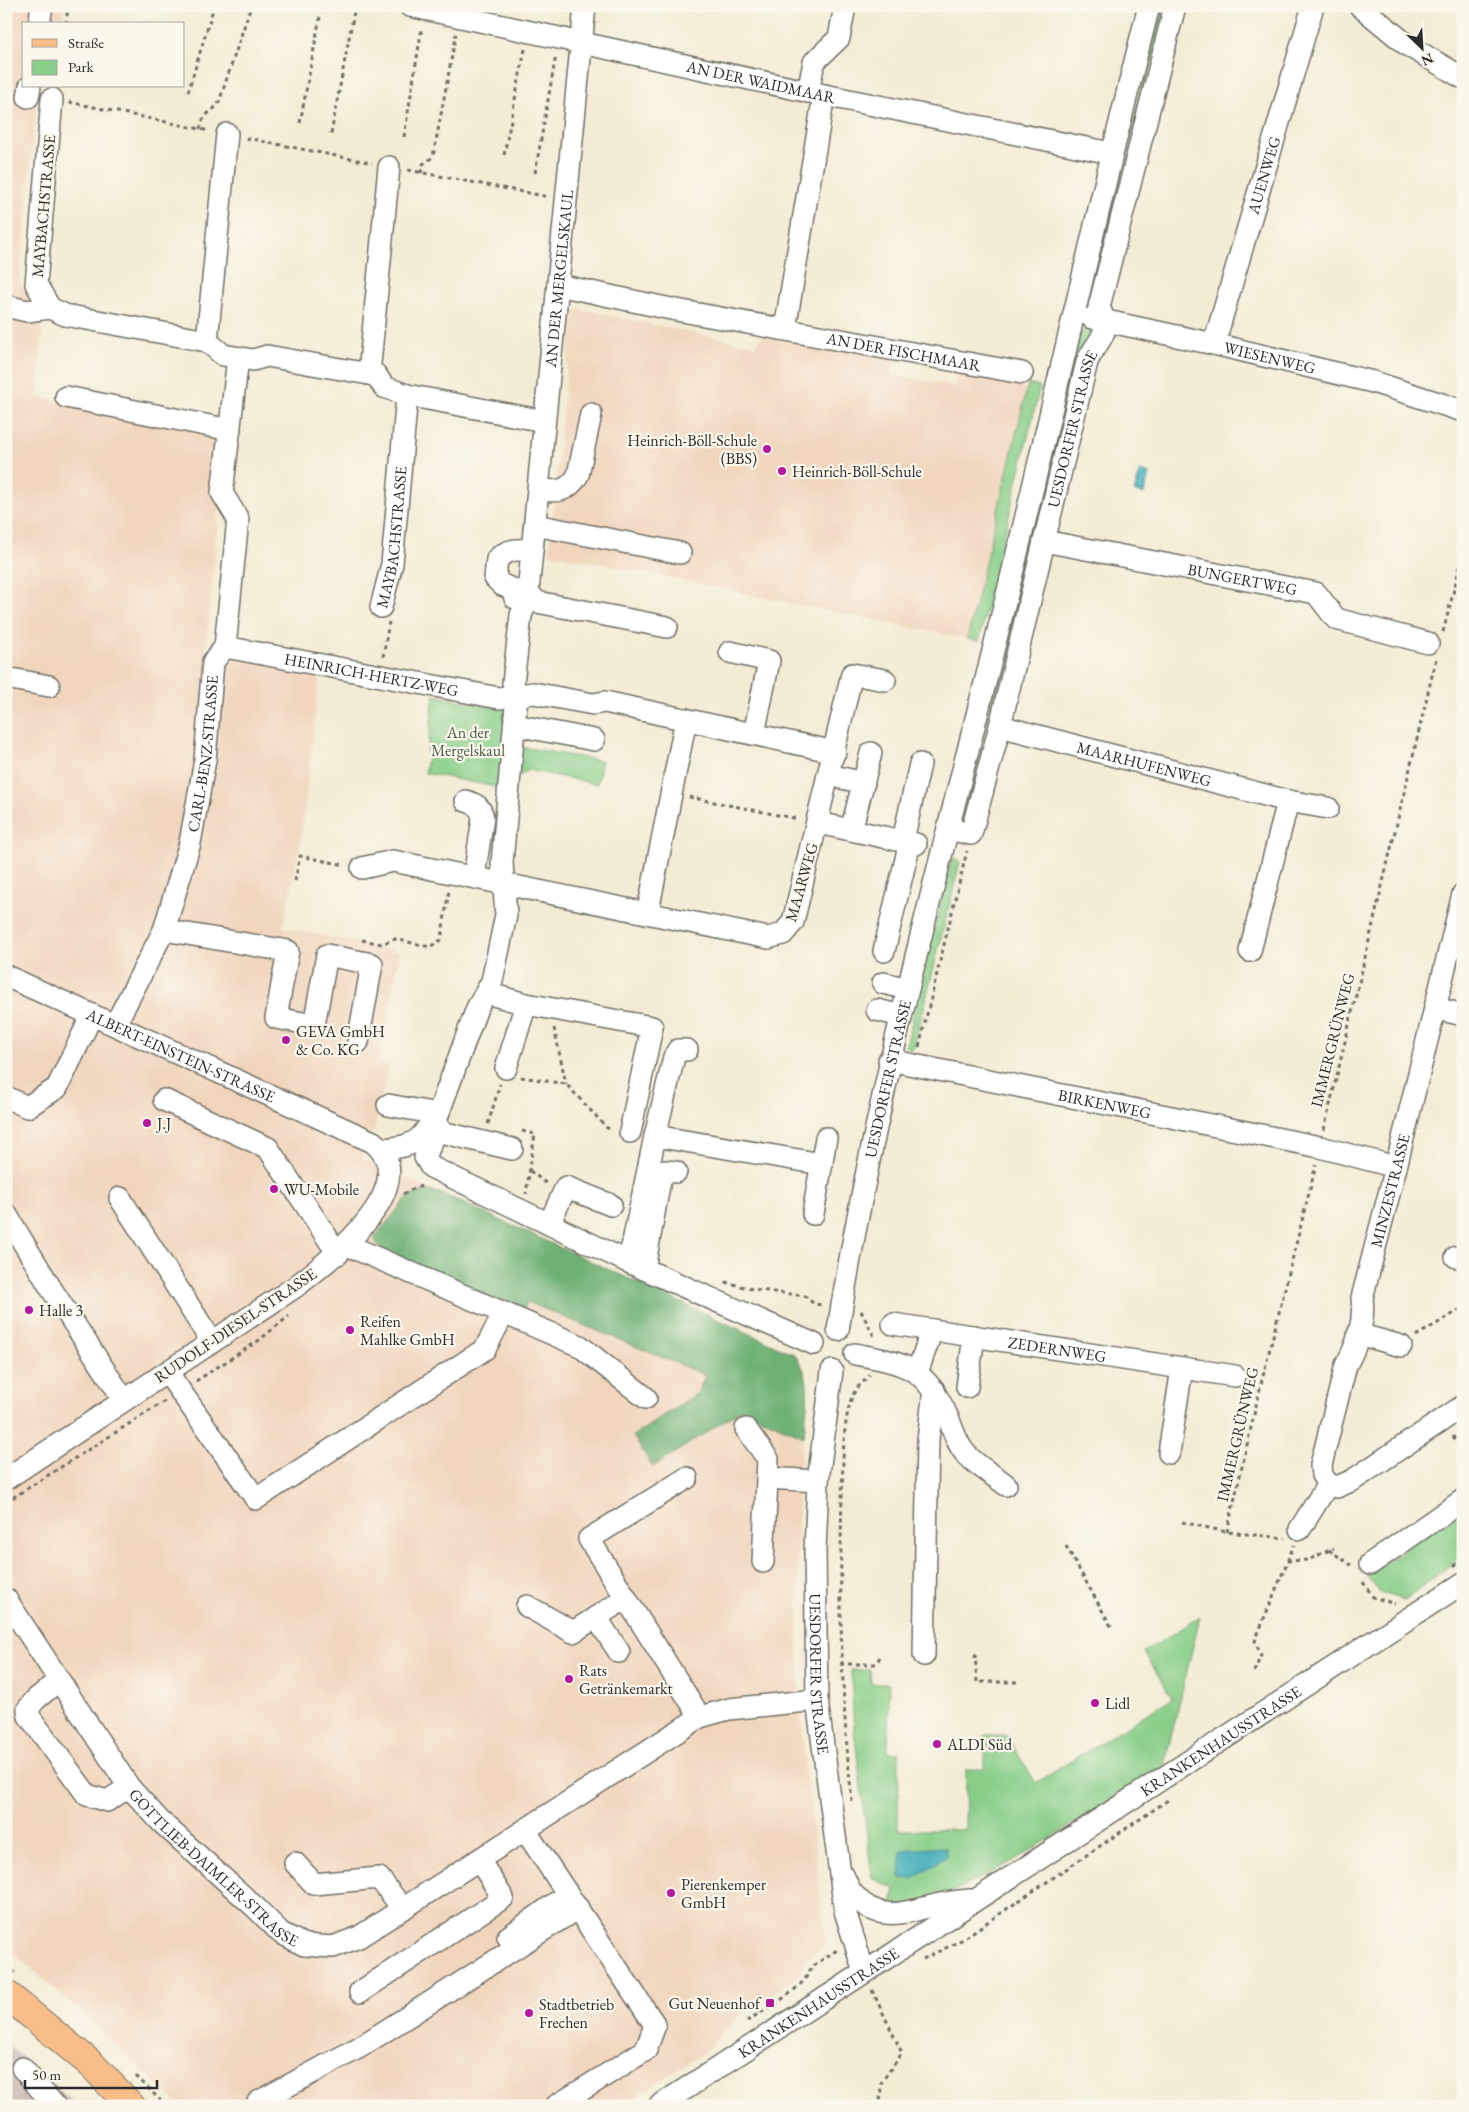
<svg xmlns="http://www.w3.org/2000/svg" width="1469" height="2112" font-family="'EB Garamond',serif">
<rect width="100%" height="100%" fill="#fbf7ec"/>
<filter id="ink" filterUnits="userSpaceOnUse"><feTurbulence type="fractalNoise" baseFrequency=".02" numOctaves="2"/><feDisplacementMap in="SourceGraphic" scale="10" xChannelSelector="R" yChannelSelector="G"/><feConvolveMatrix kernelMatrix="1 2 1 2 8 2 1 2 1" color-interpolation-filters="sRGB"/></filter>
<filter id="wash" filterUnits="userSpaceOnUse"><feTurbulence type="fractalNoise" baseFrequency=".0096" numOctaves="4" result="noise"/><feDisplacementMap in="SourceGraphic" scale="20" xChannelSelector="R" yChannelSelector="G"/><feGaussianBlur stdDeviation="1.12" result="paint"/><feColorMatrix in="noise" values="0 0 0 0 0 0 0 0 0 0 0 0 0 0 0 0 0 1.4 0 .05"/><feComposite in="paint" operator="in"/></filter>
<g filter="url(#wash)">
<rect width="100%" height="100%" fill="#f3ecd5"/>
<!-- built -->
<g fill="#f1d5bd">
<polygon points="6,6 64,6 62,24 24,24 24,86 38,86 20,279 42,330 37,397 225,437 206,654 320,671 301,840 283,927 400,952 378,1064 388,1066 375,1128 362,1158 794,1354 805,1371 807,1383 798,1500 798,1663 803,1745 826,1944 807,1959 798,1977 735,2019 708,2050 620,2106 180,2106 86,2016 6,1947"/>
<polygon points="579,309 755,346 762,336 786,341 800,340 895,359 892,374 956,387 959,372 1028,388 967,639 549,553 572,314 574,311"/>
</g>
<!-- industrial -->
<polygon fill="#cec1ba" points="6,2043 78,2106 6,2106"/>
<!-- green -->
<g fill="#88ce89" stroke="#5a7c5a">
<polygon points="1162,6 1166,6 1091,299 1090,298"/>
<polygon points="1086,328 1093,330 968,813 965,807 1070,378 1073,378 1075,367 1072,367 1080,334"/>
<polygon points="1028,384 1040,387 979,641 967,639"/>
<polygon points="434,695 506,710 505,789 425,773"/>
<polygon points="522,747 602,761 597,784 528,770 519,776"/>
<polygon points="956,857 960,862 914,1048 910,1050 906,1046 951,861"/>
<polygon points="1463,1511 1463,1555 1405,1600 1380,1593 1366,1575"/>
<polygon points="1200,1617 1164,1766 1019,1858 929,1904 891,1907 895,1889 872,1878 854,1730 851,1670 870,1670 871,1684 889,1684 888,1752 899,1753 898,1830 965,1830 966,1769 985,1769 985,1735 1006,1735 1036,1783 1172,1698 1144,1652"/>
</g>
<!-- forest -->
<path fill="#6eb175" stroke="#4c6e50" d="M424,1190L441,1193L794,1354C815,1379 806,1406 804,1437L742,1409L653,1467L633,1436L698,1393L705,1375L527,1302L522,1315L380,1249L374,1238L406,1199Z"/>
<!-- water -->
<g fill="#3cabb9" stroke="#346b72">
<polygon points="1140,471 1150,474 1144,494 1134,492"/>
<polygon points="946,1847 947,1856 913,1879 900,1878 901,1850"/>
</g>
</g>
<g filter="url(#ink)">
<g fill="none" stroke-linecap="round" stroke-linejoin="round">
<!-- minor casing -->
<g stroke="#716f66" stroke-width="24">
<g id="minor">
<path id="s1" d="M410,6L824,95L1111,153"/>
<polyline points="1360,6 1407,45 1463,78"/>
<polyline points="39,24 42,6"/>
<polyline points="808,92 814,62 839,38 845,6"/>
<polyline points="28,97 30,86"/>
<polyline points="52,99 36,284 50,308 65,315 207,341 223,355 253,360 267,356 369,374 376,375 384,387 407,395 544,421"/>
<path id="s2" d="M558,285L671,309L1022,373"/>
<polyline points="6,306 27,311 50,308"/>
<path id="s3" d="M1092,318L1214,344L1373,382L1463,411"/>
<polyline points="785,329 824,95"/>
<polyline points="207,341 227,134"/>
<path id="s4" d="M1214,344L1313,6"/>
<polyline points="369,374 389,167"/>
<polyline points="66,397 230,430"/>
<path d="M539,490C558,492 568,492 578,475L591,414"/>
<polyline points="535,525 680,553"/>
<path id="s5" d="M1044,541L1316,593L1336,619L1428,643"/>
<path id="s6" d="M528,592L585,6"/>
<polyline points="528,592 537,602 667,627"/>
<path d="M528,592L515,598L512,589L502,585L495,578L497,559C508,549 518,549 532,550"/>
<path id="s7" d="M381,607L392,564L407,395"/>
<path id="s8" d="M225,647L499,698L533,693L593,704L605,702L835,752"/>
<polyline points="730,652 769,661 754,734"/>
<polyline points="6,678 49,686"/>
<polyline points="515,725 594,740"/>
<path id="s9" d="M1000,726L1288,801L1250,951"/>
<polyline points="829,775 864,783"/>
<path d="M466,801C476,804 481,807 483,818L474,877"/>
<polyline points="1288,801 1328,808"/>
<polyline points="854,819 871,753"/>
<polyline points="818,823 916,844"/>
<path id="s10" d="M948,829L971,834L1000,726L1087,362C1098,337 1113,336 1099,307L1175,6"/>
<polyline points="903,840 920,764"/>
<polyline points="362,868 393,861 768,938 783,934 793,922 852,674 885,680"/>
<polyline points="648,911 686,719"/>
<polyline points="164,930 288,951 276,1018 314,1025 327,955 372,964 358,1042"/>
<polyline points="884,951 910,842"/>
<path id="s11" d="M6,976L373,1142C427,1185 327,1263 295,1287L6,1479"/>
<polyline points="883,983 908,989"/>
<polyline points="486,993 526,1004 652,1027 630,1132"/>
<polyline points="1435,1008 1463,1015"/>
<polyline points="877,1010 901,1016"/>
<path id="s12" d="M115,1025L164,930L190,843L205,760L213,662L225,647L238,519L222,493L238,358"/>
<path id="s13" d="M889,1060L1320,1147L1396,1167"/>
<polyline points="506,1068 526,1004"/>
<polyline points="6,1097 27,1107 57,1088 92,1015"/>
<polyline points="164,1100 268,1148 338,1254"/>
<polyline points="388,1105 438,1114"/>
<polyline points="439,1126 425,1157 431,1167 626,1261 814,1344"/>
<polyline points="437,1131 512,1149"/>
<polyline points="655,1136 674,1057 678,1050 687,1050"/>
<path d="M381,1149C396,1148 413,1147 423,1134C428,1128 429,1124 436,1120L477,1008L492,981L506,915L502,863L517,695L513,683L521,615L525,606"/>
<polyline points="120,1198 212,1342"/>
<polyline points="6,1214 52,1290 124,1400"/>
<polyline points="813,1214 826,1138"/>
<polyline points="549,1224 566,1187 611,1205"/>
<polyline points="347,1245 580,1346 646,1398"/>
<polyline points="1456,1257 1463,1259"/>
<polyline points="626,1261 632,1247 655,1136 822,1164"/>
<polyline points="644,1269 660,1180 665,1171 676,1172"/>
<path id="s14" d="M893,1324L1235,1376"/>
<path id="s15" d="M838,1330C874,1100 937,876 993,651C1047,436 1094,220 1149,6"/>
<polyline points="1358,1334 1401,1346"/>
<path d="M855,1354C909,1364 925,1367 949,1420C953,1430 958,1446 966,1454C977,1466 992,1474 1006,1485"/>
<path id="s16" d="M832,1371L818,1481L815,1551L817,1700L845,1911L864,1972"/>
<polyline points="167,1372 256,1499 485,1349 504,1313"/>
<polyline points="917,1373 932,1330"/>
<polyline points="967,1387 974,1336"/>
<polyline points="746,1429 768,1459 763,1562"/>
<polyline points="1169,1453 1182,1368"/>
<polyline points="687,1478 589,1539 700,1717"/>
<polyline points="767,1478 818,1481"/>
<path id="s17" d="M1328,1484L1322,1475L1321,1465L1346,1365C1357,1346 1365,1321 1362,1298L1396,1167L1463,894"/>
<polyline points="1328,1484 1337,1487 1353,1480 1463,1406"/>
<polyline points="1300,1529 1328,1484"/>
<polyline points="1370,1564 1463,1500"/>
<path id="s18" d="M6,1599L129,1787L161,1822L257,1909L281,1933L304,1945L333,1947L359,1937L700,1717L729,1709L817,1700"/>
<polyline points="527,1606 573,1632 626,1598"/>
<polyline points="596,1617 619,1652"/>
<polyline points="924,1655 928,1440 934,1390"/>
<polyline points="59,1680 35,1700 28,1709 29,1716 87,1795 107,1801 129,1787"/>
<polyline points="525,1830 655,2025 646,2050 556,2106"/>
<polyline points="295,1863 314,1884 379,1878 403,1909"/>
<path d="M843,1875C846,1881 849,1890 854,1895C879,1925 909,1911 940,1904C950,1902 960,1901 970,1900"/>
<polyline points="508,1937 568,1894"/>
<polyline points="360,1992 503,1898 479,1860"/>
<polyline points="22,2068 55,2106"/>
<polyline points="261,2106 258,2102 360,2047 578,1908"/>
<path id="s19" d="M659,2106L1463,1583"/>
</g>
</g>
<!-- major casing -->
<g stroke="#716f66" stroke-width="30">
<polyline id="major" points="6,1994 91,2064 131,2106"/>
</g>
<!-- path -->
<g stroke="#716f66" stroke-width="3" stroke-dasharray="4 4" stroke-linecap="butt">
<polyline points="66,24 68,6"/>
<polyline points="188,92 214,6"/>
<polyline points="69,102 210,131"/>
<polyline points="300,123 322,6"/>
<polyline points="200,129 204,117 218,105 251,6"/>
<polyline points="331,134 355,6"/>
<polyline points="404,137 422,27"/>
<polyline points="246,138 372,163"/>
<polyline points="504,155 525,49"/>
<polyline points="408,170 549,197"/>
<polyline points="421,173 423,164 433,157 456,34"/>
<polyline points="535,173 556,55"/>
<polyline points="1443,632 1463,555"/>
<polyline points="383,657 389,622"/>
<polyline points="689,797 798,819"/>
<polyline points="295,881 300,856 345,865"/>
<polyline points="362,940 382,944 395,939 430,947 441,940 449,890"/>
<polyline points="554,1028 566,1084"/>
<polyline points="919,1047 967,851"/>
<polyline points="521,1077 566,1084 607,1128 613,1129"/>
<polyline points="488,1124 500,1084"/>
<polyline points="1324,1130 1436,659"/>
<polyline points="522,1131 535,1134 526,1194"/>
<polyline points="530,1171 547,1184"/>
<polyline points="403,1194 417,1187 425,1186"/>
<polyline points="725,1282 752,1289 805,1296 814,1304 824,1305"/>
<polyline points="861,1311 875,1338"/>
<polyline points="1416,1336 1463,1308"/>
<polyline points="196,1381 258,1341 289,1316"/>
<polyline points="1453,1436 1463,1451"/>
<polyline points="6,1502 165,1401"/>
<polyline points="1182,1522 1227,1532 1285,1538"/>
<polyline points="1227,1532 1261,1384 1316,1165"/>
<polyline points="1066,1546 1112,1628"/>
<polyline points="1329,1550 1351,1565"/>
<polyline points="1287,1561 1308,1560 1334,1548"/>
<polyline points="1454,1566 1463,1558"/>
<polyline points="1363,1582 1373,1597 1395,1604"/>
<polyline points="975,1654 977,1682 1017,1682"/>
<polyline points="840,1664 876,1664 881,1655"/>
<polyline points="1254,1672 1261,1655 1255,1641 1294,1545"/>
<path d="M852,1801C841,1700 839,1599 842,1497C843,1470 842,1419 853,1395C856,1387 864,1382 870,1375"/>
<polyline points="923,1959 958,1942 1171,1798"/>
<polyline points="6,1966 15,1973"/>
<polyline points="872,1990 902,2053 881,2083 880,2106"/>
<path d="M747,2021C766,2008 805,1990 811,1967L837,1950"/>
<polyline points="136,2076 166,2106"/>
</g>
<!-- minor -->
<use href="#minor" stroke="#fff" stroke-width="21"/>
<!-- major -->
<use href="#major" stroke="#f8bd89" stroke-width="28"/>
</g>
</g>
<!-- markers -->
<g fill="#b5179e" stroke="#fbf7ec" stroke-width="2">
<circle cx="767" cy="449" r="5"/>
<circle cx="782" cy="471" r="5"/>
<circle cx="286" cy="1040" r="5"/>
<circle cx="147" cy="1123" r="5"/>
<circle cx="274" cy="1189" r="5"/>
<circle cx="29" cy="1310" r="5"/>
<circle cx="350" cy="1330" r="5"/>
<circle cx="569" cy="1679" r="5"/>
<circle cx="1095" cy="1703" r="5"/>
<circle cx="937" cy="1744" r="5"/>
<circle cx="671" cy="1893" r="5"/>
<rect x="765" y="1998" width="10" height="10" rx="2.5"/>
<circle cx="529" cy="2013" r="5"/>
</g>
<g text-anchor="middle" stroke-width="4.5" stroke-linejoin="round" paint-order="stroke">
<!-- street labels -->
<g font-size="16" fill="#2b2b2b" stroke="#fbf7ec">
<text dy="6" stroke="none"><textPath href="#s1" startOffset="359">AN DER WAIDMAAR</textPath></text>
<text dy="6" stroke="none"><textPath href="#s4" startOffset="176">AUENWEG</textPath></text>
<text transform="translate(43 206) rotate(-85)" y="6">MAYBACHSTRASSE</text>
<text dy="6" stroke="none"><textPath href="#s6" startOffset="315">AN DER MERGELSKAUL</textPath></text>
<text dy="6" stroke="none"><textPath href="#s2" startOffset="352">AN DER FISCHMAAR</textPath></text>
<text dy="6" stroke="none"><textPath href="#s3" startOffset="182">WIESENWEG</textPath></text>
<text dy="6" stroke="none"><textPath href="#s10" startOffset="441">UESDORFER STRASSE</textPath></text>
<text dy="6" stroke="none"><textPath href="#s7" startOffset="71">MAYBACHSTRASSE</textPath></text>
<text dy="6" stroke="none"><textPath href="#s5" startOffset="202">BUNGERTWEG</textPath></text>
<text dy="6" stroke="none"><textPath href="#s8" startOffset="149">HEINRICH-HERTZ-WEG</textPath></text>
<text dy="6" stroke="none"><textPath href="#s12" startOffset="288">CARL-BENZ-STRASSE</textPath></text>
<text dy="6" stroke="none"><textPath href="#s9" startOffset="149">MAARHUFENWEG</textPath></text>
<text transform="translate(801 882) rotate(-74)" y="6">MAARWEG</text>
<text transform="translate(1332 1040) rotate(-76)" y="6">IMMERGRÜNWEG</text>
<text dy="6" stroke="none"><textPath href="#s11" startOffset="192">ALBERT-EINSTEIN-STRASSE</textPath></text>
<text dy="6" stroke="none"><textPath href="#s15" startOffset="256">UESDORFER STRASSE</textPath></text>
<text dy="6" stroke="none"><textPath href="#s13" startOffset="220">BIRKENWEG</textPath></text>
<text dy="6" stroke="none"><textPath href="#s17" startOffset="305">MINZESTRASSE</textPath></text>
<text transform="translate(235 1325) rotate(-34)" y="6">RUDOLF-DIESEL-STRASSE</text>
<text dy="6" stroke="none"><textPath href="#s14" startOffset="166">ZEDERNWEG</textPath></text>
<text transform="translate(1237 1434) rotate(-77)" y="6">IMMERGRÜNWEG</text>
<text dy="6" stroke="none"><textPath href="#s16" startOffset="304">UESDORFER STRASSE</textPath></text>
<text dy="6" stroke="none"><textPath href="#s19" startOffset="670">KRANKENHAUSSTRASSE</textPath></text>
<text dy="6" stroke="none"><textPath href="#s18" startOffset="342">GOTTLIEB-DAIMLER-STRASSE</textPath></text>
<text dy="6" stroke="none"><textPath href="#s19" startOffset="190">KRANKENHAUSSTRASSE</textPath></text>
</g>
<!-- poi labels -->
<g font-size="16" fill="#2b2b2b" stroke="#fbf7ec" text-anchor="start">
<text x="757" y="446" text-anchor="end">Heinrich-Böll-Schule<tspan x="757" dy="18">(BBS)</tspan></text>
<text x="792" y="477">Heinrich-Böll-Schule</text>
<text x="296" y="1037">GEVA GmbH<tspan x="296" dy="18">&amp; Co. KG</tspan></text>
<text x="157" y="1129">J.J</text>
<text x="284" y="1195">WU-Mobile</text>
<text x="39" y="1316">Halle 3</text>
<text x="360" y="1327">Reifen<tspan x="360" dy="18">Mahlke GmbH</tspan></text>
<text x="579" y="1676">Rats<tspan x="579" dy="18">Getränkemarkt</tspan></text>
<text x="1105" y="1709">Lidl</text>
<text x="947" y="1750">ALDI Süd</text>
<text x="681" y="1890">Pierenkemper<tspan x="681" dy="18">GmbH</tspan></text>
<text x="760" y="2009" text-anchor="end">Gut Neuenhof</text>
<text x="539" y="2010">Stadtbetrieb<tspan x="539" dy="18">Frechen</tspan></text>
</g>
<!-- park labels -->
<g font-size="16" fill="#475c47" stroke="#fbf7ec">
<text x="468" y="738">An der<tspan x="468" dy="18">Mergelskaul</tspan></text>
</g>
</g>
<!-- margin -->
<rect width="1469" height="2112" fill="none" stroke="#fbf7ec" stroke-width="25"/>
<!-- legend -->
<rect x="22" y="22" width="162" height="65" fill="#fbf7ec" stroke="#a8a59f"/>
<rect x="32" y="39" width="25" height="8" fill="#f8bd89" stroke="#a8a59f"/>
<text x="68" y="48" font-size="15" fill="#2b2b2b">Straße</text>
<rect x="32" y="60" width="25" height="15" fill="#88ce89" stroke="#a8a59f"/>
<text x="68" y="72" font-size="15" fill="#2b2b2b">Park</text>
<!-- north arrow -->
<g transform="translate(1422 48) rotate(155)" stroke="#fbf7ec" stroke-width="4" paint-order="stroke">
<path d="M0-4L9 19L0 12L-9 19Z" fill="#2b2b2b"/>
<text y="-8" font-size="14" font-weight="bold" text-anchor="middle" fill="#2b2b2b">N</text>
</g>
<!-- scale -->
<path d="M25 2080v8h132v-8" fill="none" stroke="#2b2b2b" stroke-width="2.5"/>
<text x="32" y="2080" font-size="15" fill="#2b2b2b" stroke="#fbf7ec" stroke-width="4" paint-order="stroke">50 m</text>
</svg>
